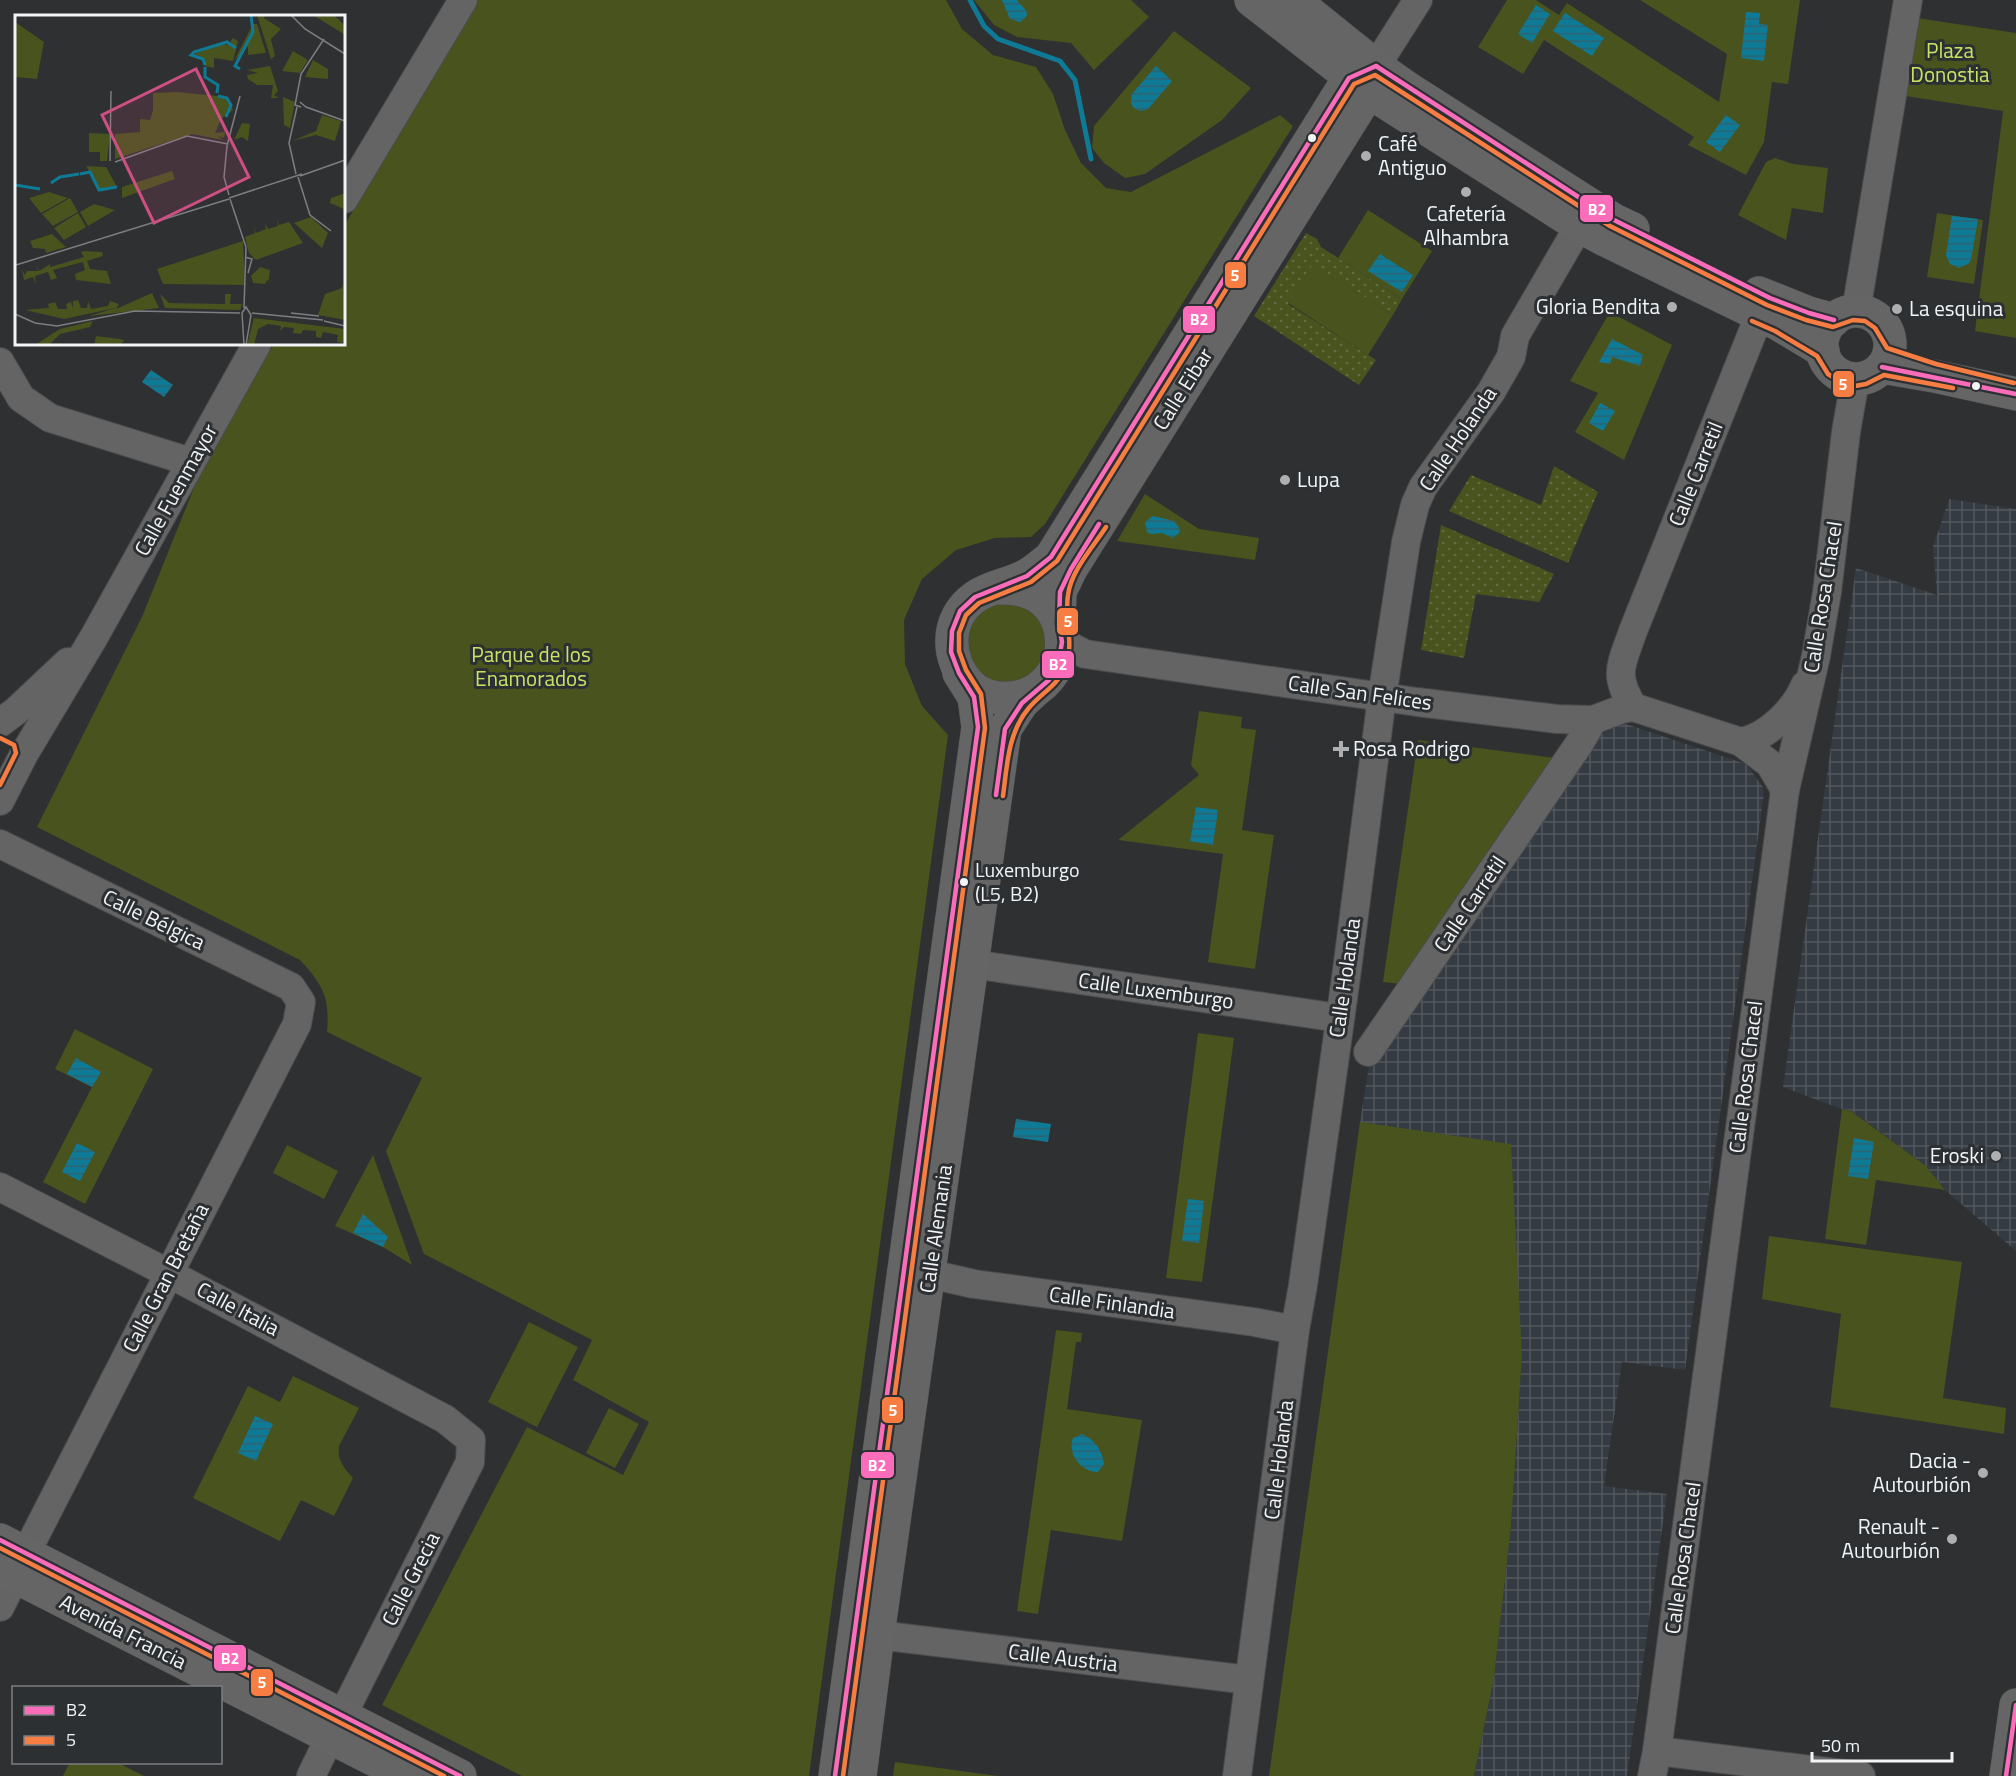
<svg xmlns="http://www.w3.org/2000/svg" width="2016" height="1776" font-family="'Titillium Web',sans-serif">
<defs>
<pattern id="industrial-grid" width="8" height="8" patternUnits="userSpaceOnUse" patternTransform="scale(1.5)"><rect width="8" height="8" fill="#353b42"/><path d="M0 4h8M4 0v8" fill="none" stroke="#53585e"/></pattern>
<pattern id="grass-dots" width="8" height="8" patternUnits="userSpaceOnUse" patternTransform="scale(1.5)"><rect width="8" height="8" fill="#48531e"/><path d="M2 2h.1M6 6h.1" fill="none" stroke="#636c3f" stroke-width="1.8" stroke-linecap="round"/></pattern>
<pattern id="water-rules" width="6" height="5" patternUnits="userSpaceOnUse" patternTransform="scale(1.5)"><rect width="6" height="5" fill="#0f7a96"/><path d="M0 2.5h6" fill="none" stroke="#2c6270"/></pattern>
</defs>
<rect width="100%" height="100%" fill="#2e3032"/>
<!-- industrial -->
<g fill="url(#industrial-grid)">
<polygon points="1949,499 2016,509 2016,1251 1945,1190 1926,1166 1852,1111 1841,1109 1783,1087 1856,568 1937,595 1933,547"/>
<polygon points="1623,723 1746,764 1763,787 1764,794 1685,1370 1622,1362 1604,1486 1667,1494 1627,1776 1474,1776 1494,1678 1511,1526 1522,1355 1360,1122 1369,1066 1588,741"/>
</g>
<!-- grass -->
<g fill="url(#grass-dots)">
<polygon points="1306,233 1317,239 1321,247 1402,299 1393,315 1313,265 1288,304 1376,360 1359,385 1254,316"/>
<polygon points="1554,466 1598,492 1568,563 1449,511 1471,475 1541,505"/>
<polygon points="1441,525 1554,574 1539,602 1476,594 1464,658 1421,650"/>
</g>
<!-- green -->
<g fill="#48531e">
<path d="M476,0H946L962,29L993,55L1036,67L1053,94L1065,130L1081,163L1106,188L1131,192L1280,115L1293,126L1045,524L1031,537L995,538L956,550L922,579L904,620L905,664L922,706L948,735L809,1776H522L382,1705L527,1427L623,1475L649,1422L573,1380L592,1340L424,1254L386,1151L422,1078L327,1032C330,997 323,985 300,960L37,827L142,617L208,453L274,344H344V226Z"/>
<polygon points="974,0 1131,0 1149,17 1094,70 1071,43 1017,37 994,25"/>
<polygon points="1507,0 1536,0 1559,15 1567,3 1719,102 1727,54 1640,0 1800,0 1788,84 1772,82 1764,142 1746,175 1688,145 1694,137 1544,40 1523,74 1478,47"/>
<polygon points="1904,16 2016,33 2016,338 1975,331 2003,111 1892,94"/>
<polygon points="1174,31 1251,88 1222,120 1145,174 1125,178 1104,163 1092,148 1094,126"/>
<polygon points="1775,158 1793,164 1828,168 1823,213 1792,208 1786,240 1738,215 1766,162"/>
<polygon points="1368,210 1432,251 1402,299 1338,258"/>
<polygon points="1937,213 1983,220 1974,284 1927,277"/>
<polygon points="1313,264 1393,315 1368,355 1288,303"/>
<polygon points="1610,312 1672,345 1624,460 1575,432 1598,393 1570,381"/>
<polygon points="1145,494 1199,529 1259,538 1255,560 1117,541"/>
<polygon points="1010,599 1045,621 1046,666 1008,690 968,671 963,627 971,614"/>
<polygon points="1199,711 1242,717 1241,728 1256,730 1242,830 1274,835 1255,969 1208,962 1223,854 1118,840 1199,775 1191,765"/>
<polygon points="1418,740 1555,758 1401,984 1383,982"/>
<polygon points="75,1029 153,1069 85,1204 43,1182 92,1087 55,1069"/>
<polygon points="1198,1033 1234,1038 1202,1282 1166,1278"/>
<polygon points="1842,1109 1851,1111 1926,1166 1945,1190 1876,1180 1866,1245 1825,1239"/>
<polygon points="1360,1122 1511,1144 1522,1355 1511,1526 1494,1678 1474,1776 1269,1776"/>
<polygon points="287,1145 338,1171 324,1199 273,1173"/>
<polygon points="373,1155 412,1265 383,1247 335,1226"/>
<polygon points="1769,1236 1962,1262 1943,1398 2006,1408 2004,1434 1830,1407 1841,1314 1762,1299"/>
<polygon points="529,1322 578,1347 537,1427 488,1402"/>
<polygon points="1056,1330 1082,1333 1081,1342 1076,1342 1067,1409 1142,1420 1122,1541 1051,1530 1038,1614 1017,1611"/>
<path d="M293,1376L359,1408L339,1446C337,1460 344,1468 353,1478L334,1516L301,1500L280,1541L193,1498L248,1386L280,1402Z"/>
<polygon points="609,1408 639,1424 615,1468 586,1453"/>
<polygon points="70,1762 118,1763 144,1776 63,1776"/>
<polygon points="895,1762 998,1776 893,1776"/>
</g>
<!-- water -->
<g fill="url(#water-rules)">
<path d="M1002,0H1017C1022,8 1035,13 1020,22L1010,19Z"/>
<polygon points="1536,5 1550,14 1532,43 1518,34"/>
<polygon points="1746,12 1760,13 1759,24 1768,25 1764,61 1741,58"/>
<polygon points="1565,13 1604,38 1592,56 1553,31"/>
<path d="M1156,66L1172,81L1148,109C1141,112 1134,111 1131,103L1132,94Z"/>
<polygon points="1726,115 1740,125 1720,152 1706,142"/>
<polygon points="1952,216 1978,219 1971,260 1968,264 1959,268 1950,264 1946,255"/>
<polygon points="1380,254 1413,275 1402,292 1368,271"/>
<polygon points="1612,339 1643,355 1640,366 1612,357 1610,364 1599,362"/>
<polygon points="151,370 173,385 164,397 142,382"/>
<polygon points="1600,403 1615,411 1603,431 1589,423"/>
<polygon points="1153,516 1174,521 1180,529 1179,533 1173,538 1162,533 1151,534 1147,532 1145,522"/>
<polygon points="1196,807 1218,810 1213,845 1190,841"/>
<polygon points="76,1058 101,1072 92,1087 67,1074"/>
<polygon points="1016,1119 1051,1124 1048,1142 1013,1137"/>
<polygon points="1854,1138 1874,1142 1868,1179 1848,1176"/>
<polygon points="77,1143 95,1152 80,1181 62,1172"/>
<polygon points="1188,1199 1204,1201 1199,1243 1182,1241"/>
<polygon points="363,1214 388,1237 383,1247 353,1233"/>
<polygon points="255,1416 273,1424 256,1461 238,1453"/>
<path d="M1082,1434C1095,1440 1102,1450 1104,1464L1098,1472C1081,1472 1067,1454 1073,1438Z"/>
</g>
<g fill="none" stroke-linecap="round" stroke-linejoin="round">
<!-- stream -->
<polyline stroke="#0f7a96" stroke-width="5" points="970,0 984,26 998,39 1060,61 1075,80 1091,159"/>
<!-- minor casing -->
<g stroke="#4a4b4d" stroke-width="30">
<g id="minor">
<polyline points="1376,66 1418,0"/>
<polyline points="344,199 463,0"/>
<polyline points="1856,311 1908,0"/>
<polyline points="0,362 21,398 50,418 191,462"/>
<polyline points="1062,642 1085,654 1417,702 1557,719 1593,720 1622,709 1633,707 1741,742 1770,764 1785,790"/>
<path d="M1633,707C1613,674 1621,666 1633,631L1759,316"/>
<polyline points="0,723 16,711 68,662"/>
<path d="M1741,742C1767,737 1795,710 1805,685"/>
<polyline points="0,801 24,754 94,637 257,344"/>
<polyline points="0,844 291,987 301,1002 297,1024 26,1553"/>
<polyline points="972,964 1339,1018"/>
<polyline points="1368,1052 1579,744 1593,720"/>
<polyline points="0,1187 168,1273 445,1419 471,1440 470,1462 342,1716"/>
<polyline points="930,1274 974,1284 1254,1322 1295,1330"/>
<polyline points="0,1607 15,1577"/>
<polyline points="878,1635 1249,1680"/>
<polyline points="1657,1751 1861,1776"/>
<polyline points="311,1776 330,1737"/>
<polyline points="1237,1776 1295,1330 1303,1285 1347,970 1382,697 1406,542 1415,505 1423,487 1491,392 1511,357 1515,336 1579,226"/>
<polyline points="1652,1776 1657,1751 1785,790 1816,656 1827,592 1846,432 1855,380"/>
</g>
</g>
<!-- major casing -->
<g stroke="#4a4b4d" stroke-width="34">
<g id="major">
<polyline points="1251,0 1369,92 1579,226 1605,240 1778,324 1823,351"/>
<polyline points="1294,0 1376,66 1409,89 1614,220 1633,229"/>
<polyline points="1759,293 1809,313 1834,320"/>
<circle cx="1856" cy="345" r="34"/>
<polyline points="1882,367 1934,376 2016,394"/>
<path d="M997,588C1013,588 1028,589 1041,599C1075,626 1065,681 1025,695C1008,701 983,699 970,685C946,660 944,619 975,597C989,587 1010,584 1025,576C1034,572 1043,563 1051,557L1349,78L1376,66"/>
<polyline points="1059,624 1060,592 1071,569 1369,92 1375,71"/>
<polyline points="0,1540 460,1776"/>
<polyline points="0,1569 406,1776"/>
<polyline points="835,1776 978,727 974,697 959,673"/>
<polyline points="860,1776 878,1635 1005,729 1022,703 1035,691"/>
<polyline points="2006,1776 2016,1705"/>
</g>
</g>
<!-- minor -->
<use href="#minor" stroke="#646464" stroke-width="28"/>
<!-- major -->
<use href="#major" stroke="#656565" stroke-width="33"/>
<!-- bus-1 casing -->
<g stroke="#2d3033" stroke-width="9">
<g id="bus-1">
<polyline points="1376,66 1614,220 1770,298 1809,313 1834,320"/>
<polyline points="1882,367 2016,394"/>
<polyline points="996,795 1005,729 1022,703 1049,680 1058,664 1062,642 1059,624 1060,592 1071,569 1099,524"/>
<polyline points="0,1540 460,1776"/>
<polyline points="835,1776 978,727 974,697 959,673 951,652 952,631 960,611 975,597 1027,576 1051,557 1349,78 1376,66"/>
<polyline points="2006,1776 2016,1705"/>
</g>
</g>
<!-- bus-2 casing -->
<g stroke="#2d3033" stroke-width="9">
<g id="bus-2">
<polyline points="1752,321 1775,331 1817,356 1828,374 1845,385 1855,386 1866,384 1884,375 1953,388"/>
<polyline points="0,738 14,745 16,753 0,785"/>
<path d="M1003,796C1007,766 1008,733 1028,709C1040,694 1057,686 1065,668C1075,644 1064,619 1068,595C1071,571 1093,547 1106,527"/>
<polyline points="0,1548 444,1776"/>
<polyline points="843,1776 985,728 981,694 966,670 959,651 959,633 966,615 979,603 1031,582 1057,561 1354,84 1375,75 1610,226 1767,305 1806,320 1833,327 1853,320 1865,321 1875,328 1887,348 1936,364 2014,383"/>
</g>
</g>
<!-- bus-1 -->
<use href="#bus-1" stroke="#fb6dba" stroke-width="4.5"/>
<!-- bus-2 -->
<use href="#bus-2" stroke="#f77d43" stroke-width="4.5"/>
</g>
<!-- markers -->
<g fill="#f2f4f6" stroke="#2d3033" stroke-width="2">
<circle cx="1312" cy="138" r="5"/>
<circle cx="1976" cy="386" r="5"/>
<circle cx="964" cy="882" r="5"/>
</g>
<g fill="#adafb1" stroke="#2d3033" stroke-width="2">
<circle cx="1366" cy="156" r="6"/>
<circle cx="1466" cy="192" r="6"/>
<circle cx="1672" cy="307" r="6"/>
<circle cx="1897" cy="309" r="6"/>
<circle cx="1285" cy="480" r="6"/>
<path d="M1338 740h6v6h6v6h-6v6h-6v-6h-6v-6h6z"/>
<circle cx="1996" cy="1156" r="6"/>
<circle cx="1983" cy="1473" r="6"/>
<circle cx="1952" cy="1539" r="6"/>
</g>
<g text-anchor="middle" stroke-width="6" stroke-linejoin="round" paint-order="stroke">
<!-- bus labels -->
<g font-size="20" fill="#f2f4f6" stroke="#2d3033" text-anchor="start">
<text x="975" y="877">Luxemburgo<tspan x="975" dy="24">(L5, B2)</tspan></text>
</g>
<!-- park labels -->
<g font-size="21" fill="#c8e463" stroke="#2d3033">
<text x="1950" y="58">Plaza<tspan x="1950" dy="24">Donostia</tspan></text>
<text x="531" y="662">Parque de los<tspan x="531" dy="24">Enamorados</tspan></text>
</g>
<!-- poi labels -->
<g font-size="21" fill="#f2f4f6" stroke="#2d3033" text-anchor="start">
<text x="1378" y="151">Café<tspan x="1378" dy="24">Antiguo</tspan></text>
<text x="1466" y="221" text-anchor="middle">Cafetería<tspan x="1466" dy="24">Alhambra</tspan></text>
<text x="1660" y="314" text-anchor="end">Gloria Bendita</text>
<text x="1909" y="316">La esquina</text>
<text x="1297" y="487">Lupa</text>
<text x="1353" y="756">Rosa Rodrigo</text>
<text x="1984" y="1163" text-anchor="end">Eroski</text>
<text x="1971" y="1468" text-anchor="end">Dacia -<tspan x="1971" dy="24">Autourbión</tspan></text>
<text x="1940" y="1534" text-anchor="end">Renault -<tspan x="1940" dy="24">Autourbión</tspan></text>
</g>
<!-- street labels -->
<g font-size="21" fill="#f2f4f6" stroke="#2d3033">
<text transform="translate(1183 389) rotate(-58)" y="7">Calle Eibar</text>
<text transform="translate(1458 439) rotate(-56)" y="7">Calle Holanda</text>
<text transform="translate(1696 474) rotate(-68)" y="7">Calle Carretil</text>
<text transform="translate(176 490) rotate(-61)" y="7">Calle Fuenmayor</text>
<text transform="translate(1823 597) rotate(-81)" y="7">Calle Rosa Chacel</text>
<text transform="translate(1360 693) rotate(8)" y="7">Calle San Felices</text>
<text transform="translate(1470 904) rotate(-56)" y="7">Calle Carretil</text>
<text transform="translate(154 920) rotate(26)" y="7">Calle Bélgica</text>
<text transform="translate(1345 978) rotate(-82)" y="7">Calle Holanda</text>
<text transform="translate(1156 991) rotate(8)" y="7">Calle Luxemburgo</text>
<text transform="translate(1746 1077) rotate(-83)" y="7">Calle Rosa Chacel</text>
<text transform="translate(936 1229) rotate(-82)" y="7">Calle Alemania</text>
<text transform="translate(166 1278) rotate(-63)" y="7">Calle Gran Bretaña</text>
<text transform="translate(1112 1303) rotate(8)" y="7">Calle Finlandia</text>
<text transform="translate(238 1309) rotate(28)" y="7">Calle Italia</text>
<text transform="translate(1279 1460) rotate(-83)" y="7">Calle Holanda</text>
<text transform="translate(1683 1558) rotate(-82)" y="7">Calle Rosa Chacel</text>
<text transform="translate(411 1579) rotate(-63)" y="7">Calle Grecia</text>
<text transform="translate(123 1632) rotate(27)" y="7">Avenida Francia</text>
<text transform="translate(1063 1658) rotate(7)" y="7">Calle Austria</text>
</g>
</g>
<!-- overview -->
<g transform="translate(15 15)">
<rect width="330" height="330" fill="#2e3032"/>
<path d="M242,0H250L249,3L266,14L256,24L260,41L256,44ZM298,0H319L330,11V20ZM0,7L29,27L22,64L0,62ZM238,9H242L251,38L233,40V31L219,46ZM218,23L223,26L218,46L199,43V53L190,51L186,42L177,40L202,30L218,29L215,27ZM278,36L293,45L285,58L267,56ZM298,45L313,54V64L290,62ZM255,51L263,76L259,80L264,83H256L258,70H242L233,64L232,60L243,58L232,55ZM162,77L213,82L218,95L206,104L200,118L210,117L209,123L203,121L208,125L177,119L100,144V119L125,117V104L135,105L138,95V78ZM268,82L280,87L275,113L269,110ZM307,100L326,106L320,126L301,120L277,126L301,116ZM227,108L235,109L233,126L227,122L219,125ZM74,118L95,119L92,146H85V137H74ZM71,151L91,152L102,172L84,174ZM157,156L160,164L107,183V172ZM34,177L53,183L26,198L14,183ZM330,178L329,194L315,188L316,183ZM55,183L63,197L38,211L27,199ZM79,189L100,195L73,211L65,197ZM63,198L71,212L49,225L39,213ZM296,202L313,218L307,233L279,208ZM262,203L264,210L274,207L288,228L241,245L234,238L230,222L240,218L239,212L241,218L251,214L250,208L253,214L263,211ZM37,219L51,232L31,238L30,234L18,233L15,226ZM228,226L230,270L148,269L142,254ZM69,236L87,237L88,241L72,246L75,254L92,256L96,269L61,265L60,259L70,255L68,247L38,255L42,263L36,265L33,257L20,261L21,270L18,262L9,265L7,255L10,260L12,256H23L21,250L24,256L35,249V252L69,242L66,237ZM245,252L255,255L253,270V264L250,269L238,268L236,261ZM328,268L330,305L303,300L310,279L327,273ZM137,278L144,293L74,301L100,293L49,304L10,295L34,293L33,289L40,287L43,294H52L51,289L56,287L58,293V286L63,285L66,293H72L73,286L76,294L93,291L95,286L104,289L101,294ZM145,279L154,288L210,289V279H216L215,289H227L225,295L150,293ZM239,303L330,314V328L322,327L323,320L308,317L306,323L301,322V316L288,315L286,319L278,318L279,313L269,312L265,316L266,311L253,309L243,314L239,330H232ZM78,306L75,312L45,319L34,330H20L45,314ZM81,321L105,324L109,325L106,330H79Z" fill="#48531e"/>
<path fill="none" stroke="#0f7a96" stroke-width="3" d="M190,50L188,44L176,40L179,37L212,27L221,33M190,52V62L203,70L202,78M225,54L220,51L238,17L236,0M203,81L212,83L216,90L211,102M65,159L75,157L84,175L102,172M36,168L45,162L64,159M0,170L25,174"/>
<path fill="none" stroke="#7c7e80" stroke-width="1.5" d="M276,0L290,14L330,39M285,87L291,92L330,106M286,92L280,90L286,59L309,24M95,146L96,76M100,147L172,121L213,129M281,159L274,128L282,92M285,161L330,145M283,162L295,200L316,216M214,180L209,162L212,131L225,81M214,183L287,159M215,184L231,232L229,293M230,242L237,244L233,258M1,250L214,184M237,298L308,305M276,298L304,301M0,299L20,308L42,311L120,296L225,298M309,306L330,311M229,330L227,298L231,292L236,300L231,330"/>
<path fill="#ce4f82" fill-opacity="0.15" stroke="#ce4f82" stroke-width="3" d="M181,54L234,162L139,208L87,100Z"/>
<rect width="330" height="330" fill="none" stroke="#f2f4f6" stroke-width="3"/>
</g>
<g stroke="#2d3033" stroke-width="2">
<rect x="1579" y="194" width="35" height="29" rx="6" fill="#fb6dba"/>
<rect x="1224" y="261" width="23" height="28" rx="6" fill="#f77d43"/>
<rect x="1182" y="305" width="34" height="29" rx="6" fill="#fb6dba"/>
<rect x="1832" y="370" width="23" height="28" rx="6" fill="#f77d43"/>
<rect x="1056" y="607" width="23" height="29" rx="6" fill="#f77d43"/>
<rect x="1041" y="650" width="34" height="29" rx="6" fill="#fb6dba"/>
<rect x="881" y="1396" width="23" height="28" rx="6" fill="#f77d43"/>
<rect x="860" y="1451" width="35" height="28" rx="6" fill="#fb6dba"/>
<rect x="213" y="1644" width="34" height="28" rx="6" fill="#fb6dba"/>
<rect x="250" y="1668" width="24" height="29" rx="6" fill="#f77d43"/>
</g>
<g font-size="16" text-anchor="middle" font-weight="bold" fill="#fff">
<text x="1597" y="215">B2</text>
<text x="1235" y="281">5</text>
<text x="1199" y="325">B2</text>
<text x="1843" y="390">5</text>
<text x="1068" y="627">5</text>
<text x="1058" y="670">B2</text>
<text x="893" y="1416">5</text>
<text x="877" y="1471">B2</text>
<text x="230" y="1664">B2</text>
<text x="262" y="1688">5</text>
</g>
<!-- legend -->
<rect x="12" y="1686" width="210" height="78" fill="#2d3033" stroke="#7c7e81" stroke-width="1.5"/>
<rect x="24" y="1706" width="30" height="9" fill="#fb6dba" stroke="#7c7e81" stroke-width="1.5"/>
<text x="66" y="1716" font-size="18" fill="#f2f4f6">B2</text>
<rect x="24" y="1736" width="30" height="9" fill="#f77d43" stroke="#7c7e81" stroke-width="1.5"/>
<text x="66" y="1746" font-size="18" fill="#f2f4f6">5</text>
<!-- scale -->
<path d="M1812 1752v9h140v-9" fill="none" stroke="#f2f4f6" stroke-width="3"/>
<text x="1821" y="1752" font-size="18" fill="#f2f4f6" stroke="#2d3033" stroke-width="4.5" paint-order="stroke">50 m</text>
</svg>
